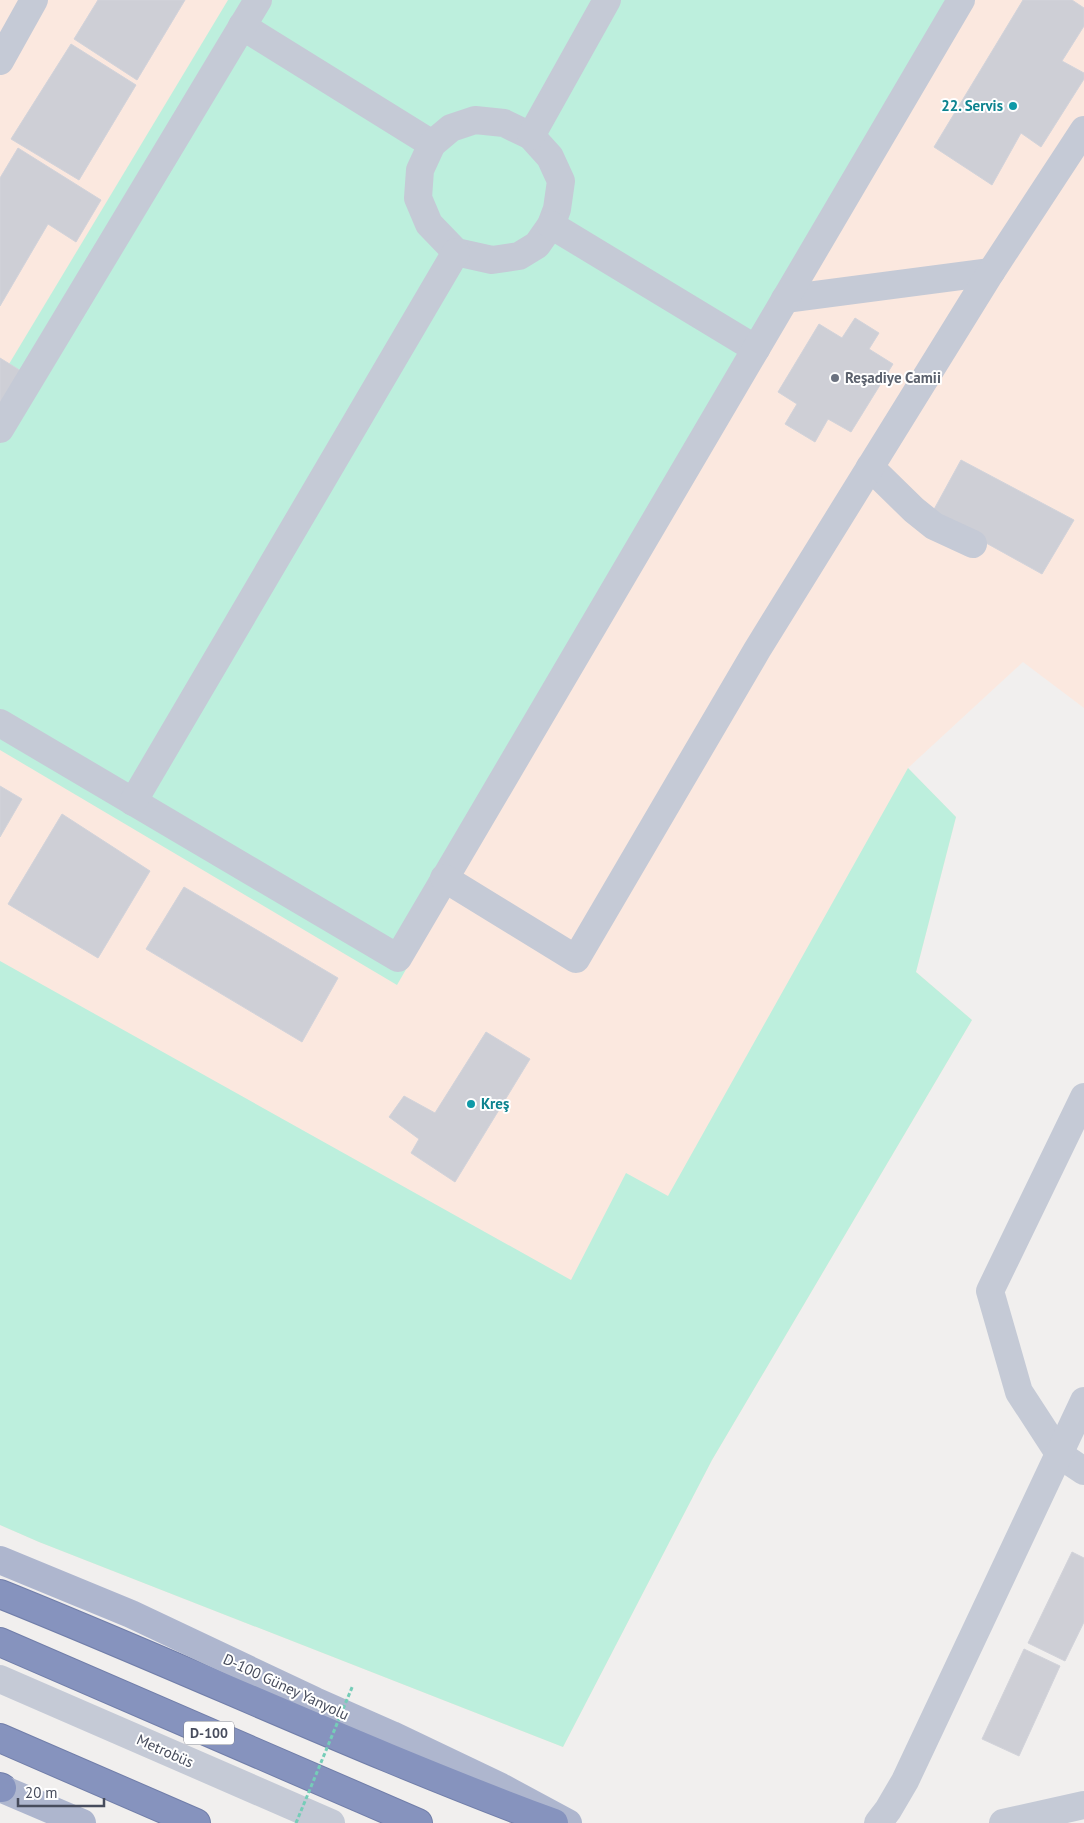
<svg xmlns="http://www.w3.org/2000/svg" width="1084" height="1823" font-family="'PT Sans',sans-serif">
<rect width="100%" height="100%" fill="#f1efee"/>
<!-- medical -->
<polygon fill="#fbe8df" points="0,0 1084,0 1084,708 1023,662 908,768 956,817 916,972 972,1020 712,1460 563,1747 39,1542 0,1525"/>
<!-- green -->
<g fill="#bdefdd">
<polygon points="228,0 965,0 397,985 0,750 0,379"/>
<polygon points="908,768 956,817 916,972 972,1020 712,1460 563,1747 39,1542 0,1525 0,961 571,1280 626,1173 668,1196"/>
</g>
<!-- building -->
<g fill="#cecfd6" stroke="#d2d3da">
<polygon points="98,0 185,0 137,80 74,39"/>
<polygon points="1023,0 1072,0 1084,8 1084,26 1062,61 1084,73 1084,79 1041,147 1021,133 992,185 934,147"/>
<polygon points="71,44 136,85 79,180 11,139"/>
<polygon points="18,148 101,200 76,242 48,224 0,306 0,178"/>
<polygon points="855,318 879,333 869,349 893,364 851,432 828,419 815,442 785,424 797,404 778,392 819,324 842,338"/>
<polygon points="0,358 21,371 0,405"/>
<polygon points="961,460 1074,520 1042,574 932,513"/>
<polygon points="0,786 22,799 0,837"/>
<polygon points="62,814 150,871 98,958 8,904"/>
<polygon points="184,887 338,978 302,1042 146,949"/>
<polygon points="486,1032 530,1059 455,1182 411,1153 419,1139 389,1117 404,1096 435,1113"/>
<polygon points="1072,1552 1084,1558 1084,1622 1065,1661 1028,1643"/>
<polygon points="1024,1649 1060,1666 1019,1756 982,1739"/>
</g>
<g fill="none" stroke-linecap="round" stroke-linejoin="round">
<!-- highway casing -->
<g stroke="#717ea9" stroke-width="30">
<g id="highway">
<path d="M0,1594C185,1668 367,1754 554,1823"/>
<polyline points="0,1642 418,1823"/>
<polyline points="0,1738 196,1823"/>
<polyline points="0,1787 2,1788"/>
</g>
</g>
<!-- minor -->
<g stroke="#c5cad6" stroke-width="28">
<polyline points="242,26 432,144"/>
<polyline points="0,61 34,0"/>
<polygon points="475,120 504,123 531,136 550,157 561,181 557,209 551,225 537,245 519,256 492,260 456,252 429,224 418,198 420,170 432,144 451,128"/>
<polyline points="531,136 607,0"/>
<polyline points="551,225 756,349"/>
<polyline points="785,299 991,272"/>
<polyline points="0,429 258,0"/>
<polyline points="870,467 914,510 934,526 973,544"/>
<polyline points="0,723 398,958 961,0"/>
<polyline points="133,802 456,252"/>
<polyline points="444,878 576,959 757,650 991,272 1084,130"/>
<polyline points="1084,1097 990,1291 1019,1392 1060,1455 1084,1471"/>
<polyline points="0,1679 331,1823"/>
<polyline points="878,1823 888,1810 905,1781 1084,1401"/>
<polyline points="1003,1823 1084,1805"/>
</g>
<!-- major -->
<g stroke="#aeb6ce" stroke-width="28">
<polyline points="0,1560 131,1614 315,1701 392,1735 501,1787 568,1823"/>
<polyline points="0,1788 82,1823"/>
</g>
<!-- highway -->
<use href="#highway" stroke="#8693be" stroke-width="28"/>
<!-- path-bridge -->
<polyline stroke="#75cdb8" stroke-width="3" stroke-dasharray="4 2.5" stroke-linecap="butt" points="296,1823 353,1685"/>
</g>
<!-- markers -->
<g fill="#0f9aa8" stroke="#fff" stroke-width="2">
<circle cx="1013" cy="106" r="5"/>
<circle cx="471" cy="1104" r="5"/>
</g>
<circle fill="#6b7280" stroke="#fff" stroke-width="2" cx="835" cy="378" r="5"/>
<g text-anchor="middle" stroke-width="4" stroke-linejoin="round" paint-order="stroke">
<!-- shield labels -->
<rect fill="#fff" stroke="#7e828d" stroke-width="1" x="184" y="1721.5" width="50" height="23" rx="4"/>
<g font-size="14" font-weight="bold" fill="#474c5c">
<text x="209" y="1738">D-100</text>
</g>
<!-- culture labels -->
<g font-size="15" font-weight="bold" fill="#0d838f" stroke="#fff" text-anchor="end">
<text x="1003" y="111">22. Servis</text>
<text x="481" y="1109" text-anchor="start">Kreş</text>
</g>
<!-- worship labels -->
<g font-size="15" font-weight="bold" fill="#5b616d" stroke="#fff" text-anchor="start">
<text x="845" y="383">Reşadiye Camii</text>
</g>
<!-- street labels -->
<g font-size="15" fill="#474c5c" stroke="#fff">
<text transform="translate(286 1687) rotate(25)" y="5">D-100 Güney Yanyolu</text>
<text transform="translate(165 1751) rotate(24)" y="5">Metrobüs</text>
</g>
</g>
<!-- scale -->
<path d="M18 1798v8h86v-8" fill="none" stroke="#474c5c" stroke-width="2.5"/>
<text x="25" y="1798" font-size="15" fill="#474c5c" stroke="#ffffff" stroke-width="4" paint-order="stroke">20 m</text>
</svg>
